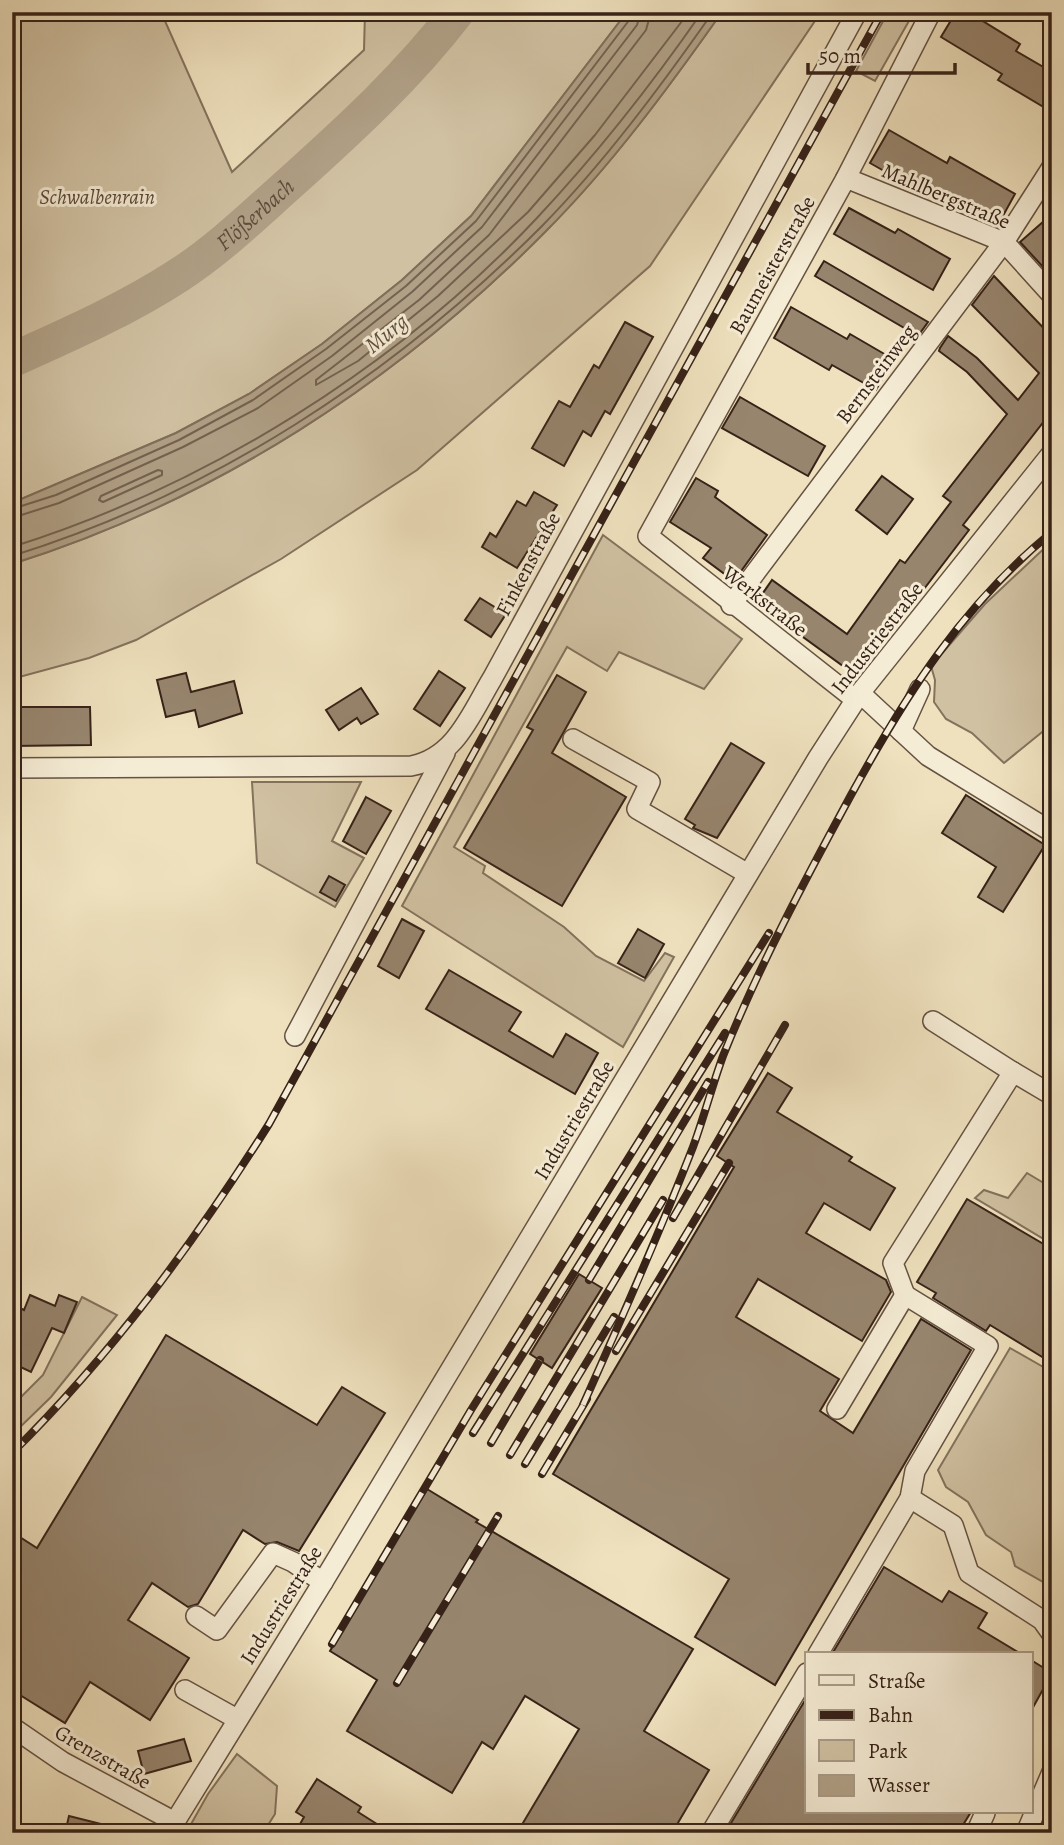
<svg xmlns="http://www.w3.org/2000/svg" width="1064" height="1845" font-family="Alegreya,serif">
<rect width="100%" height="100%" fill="#efe1be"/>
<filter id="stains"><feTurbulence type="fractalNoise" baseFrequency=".00286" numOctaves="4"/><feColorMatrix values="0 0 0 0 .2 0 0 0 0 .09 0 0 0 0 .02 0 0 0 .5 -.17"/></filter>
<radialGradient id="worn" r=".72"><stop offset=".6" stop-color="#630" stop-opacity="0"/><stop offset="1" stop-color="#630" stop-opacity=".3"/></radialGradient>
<!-- green -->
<g fill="#d0c1a2" stroke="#84725d" stroke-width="2">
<path d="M12,12H161L232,172L364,50L365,12H627L471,216L402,280L322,344L249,394L176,433L12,503V366C69,340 128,315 181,282C239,245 289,192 341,146L208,246L72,326L12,350Z"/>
<path d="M722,12H821L650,266L417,470L281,559L136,640L89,658L12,679V564C215,500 397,382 546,231C611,166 669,87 722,12Z"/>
<polygon points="888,12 914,12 875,81 856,71"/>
<polygon points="603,535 742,639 704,689 619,652 607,671 567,647 454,847 485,866 483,873 564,927 596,956 644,981 665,953 674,957 623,1047 402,906"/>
<polygon points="1052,541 1052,724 1004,763 972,733 946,719 934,702 935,680 931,666 985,604"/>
<polygon points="252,782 361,782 332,841 364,858 335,907 257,863"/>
<polygon points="1027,1173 1052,1188 1052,1244 975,1198 984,1190 1008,1198"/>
<polygon points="82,1297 117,1315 51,1397 12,1435 12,1406 43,1375"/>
<polygon points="1010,1348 1052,1372 1052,1587 1015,1566 1011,1552 986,1535 968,1502 946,1487 938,1470"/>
<polygon points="237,1754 277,1786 275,1814 263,1833 186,1833 208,1794"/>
</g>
<!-- water -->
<path fill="#b0a086" stroke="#806e5a" stroke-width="2" d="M627,12H722C669,87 611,166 546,231C397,382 215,500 12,564V503L176,433L249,394L322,344L402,280L471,216Z"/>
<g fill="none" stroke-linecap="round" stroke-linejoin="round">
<!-- shore -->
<g stroke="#74614f" stroke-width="2">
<polyline points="651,12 646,30 489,235 419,300 316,380 316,385 358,361 438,296 528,212 595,135 689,12"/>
<polygon points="158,470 162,471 162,475 103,502 99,500 101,496"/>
<polyline points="12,509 56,495 179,440 253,400 326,349 406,286 476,221 630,19 632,12"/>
<polyline points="12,518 59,503 183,447 258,408 332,356 412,292 482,227 637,25 641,12"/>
<path d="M12,547C206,486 397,367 536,219C596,155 652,84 702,12"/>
<path d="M12,556C214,493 392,376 541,227C604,163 661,86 713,12"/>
</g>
<!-- river -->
<path stroke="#b0a086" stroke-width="35" id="s1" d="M12,360C68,335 127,309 179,275C219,249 254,215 290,183C349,130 408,76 457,12"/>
</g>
<!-- building -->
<g fill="#97856e" stroke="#372218" stroke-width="2">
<polygon points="956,12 968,12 1020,44 1016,51 1052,72 1052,112 998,80 1002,74 941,37"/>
<polygon points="889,130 947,163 950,157 1015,194 998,225 933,188 928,196 870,163"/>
<polygon points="849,208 895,233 898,229 950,259 933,290 834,234"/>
<polygon points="1052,214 1052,261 1044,268 1020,242"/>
<polygon points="824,261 887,298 928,322 918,336 815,276"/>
<polygon points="994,276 1052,337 1052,411 963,525 969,530 908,610 903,607 854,674 756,603 772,580 847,634 900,560 905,563 951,502 943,496 1007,414 967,372 939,351 940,348 948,336 977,358 1018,400 1039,373 972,305"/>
<polygon points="791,307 847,339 850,334 893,359 876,390 832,365 829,370 774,338"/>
<polygon points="625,322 653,337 610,414 605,411 591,436 583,431 564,466 532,448 559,401 570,407 594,365 599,368"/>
<polygon points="740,397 825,446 808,476 722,428"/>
<polygon points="882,476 913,499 887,534 856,510"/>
<polygon points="696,478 718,491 715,497 767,535 734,581 703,558 711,548 670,522"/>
<polygon points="534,492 557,505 517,568 482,547 490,533 496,537 517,501 526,506"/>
<polygon points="480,598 506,614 491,637 465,620"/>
<polygon points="439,671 465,688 440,726 414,709"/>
<polygon points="186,673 191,692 234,681 242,713 199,727 195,710 166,717 157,680"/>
<polygon points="557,675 586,692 552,753 626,797 562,906 464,848 533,730 527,727"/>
<polygon points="361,688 378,714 361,724 357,718 339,730 326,710"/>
<polygon points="12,707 90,707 91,745 12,746"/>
<polygon points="731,743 764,763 717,838 693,828 695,825 685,819"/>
<polygon points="966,795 1045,845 1003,912 978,897 996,867 942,833"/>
<polygon points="366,797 391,811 366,854 343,841"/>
<polygon points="329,876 345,885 336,901 320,892"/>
<polygon points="402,919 424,931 399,978 378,966"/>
<polygon points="638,929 664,944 645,978 618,963"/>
<polygon points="449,970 521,1012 509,1031 553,1057 566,1034 598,1053 575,1094 426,1009"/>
<polygon points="768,1073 792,1088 777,1112 852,1157 849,1161 895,1188 870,1230 824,1203 806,1233 886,1280 891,1292 862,1341 758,1279 736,1317 839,1379 820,1411 853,1433 921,1319 971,1350 775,1685 695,1637 729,1579 553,1474 734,1167 717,1156"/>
<polygon points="967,1199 1052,1249 1052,1363 990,1325 986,1331 933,1298 936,1293 917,1282"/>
<polygon points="579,1274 602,1288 552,1368 530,1354"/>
<polygon points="30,1295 55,1306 59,1295 77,1302 64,1333 52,1328 31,1372 12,1363 12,1304 24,1310"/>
<polygon points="166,1335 317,1425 342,1387 385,1413 299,1551 277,1542 265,1544 243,1530 198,1604 188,1607 152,1583 128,1620 189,1658 150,1720 90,1682 65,1723 12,1690 12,1532 37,1548"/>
<polygon points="427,1489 478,1520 476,1522 693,1649 644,1731 709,1770 672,1833 517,1833 579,1729 525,1696 493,1749 482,1742 452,1793 347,1731 377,1680 330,1651"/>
<polygon points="884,1567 942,1602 949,1591 987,1613 978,1628 1021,1654 832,1654"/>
<polygon points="1031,1660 1052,1673 1031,1711"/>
<polygon points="807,1697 807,1812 971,1812 958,1833 725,1833"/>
<polygon points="184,1739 191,1761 144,1774 138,1751"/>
<polygon points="317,1779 361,1807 358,1812 391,1833 295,1833 304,1817 296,1812"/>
<polygon points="69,1816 113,1827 113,1833 65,1833"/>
</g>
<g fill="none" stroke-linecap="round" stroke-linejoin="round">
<!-- minor casing -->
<g stroke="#655242" stroke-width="22">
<g id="minor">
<polyline points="846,178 1004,242 1052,295"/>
<polyline points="731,605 1004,242 1052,167"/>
<polyline points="860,693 928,756 1052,832"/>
<polyline points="856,700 648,536 846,178 931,12"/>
<polyline points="901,731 920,689"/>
<polyline points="573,739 650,782 637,809 748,874"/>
<path d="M12,768L411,766C455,758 471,714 492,679L857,12"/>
<polyline points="295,1036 445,753"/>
<polyline points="1013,1072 1052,1095"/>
<polyline points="905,1295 893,1263 1013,1072 933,1021"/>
<polyline points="910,1498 953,1525 969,1573 1042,1620 1052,1634"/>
<polyline points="196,1616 217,1630 273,1553 293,1562 323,1582"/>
<polyline points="818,1654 910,1498 915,1471 988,1346 905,1295 837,1409"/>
<polyline points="185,1690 237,1719"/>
<polyline points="12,1727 63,1762 173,1821"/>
<polyline points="168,1833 323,1582 818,758 860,693 1052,453"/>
<polyline points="711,1833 807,1673"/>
<polyline points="976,1833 985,1813"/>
<polyline points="1026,1833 1052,1772"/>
</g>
</g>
<!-- minor -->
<use href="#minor" stroke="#f5ecd5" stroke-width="19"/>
<!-- rail casing -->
<g stroke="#372218" stroke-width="8">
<g id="rail">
<polyline points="673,1218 785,1025"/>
<polyline points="589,1280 708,1082"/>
<polyline points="616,1351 729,1163"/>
<path d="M583,1405C621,1320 659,1234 693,1147C704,1117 712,1086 723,1056C759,966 805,880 851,795C907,693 961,607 1052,532"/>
<polyline points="473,1433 725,1033"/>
<polyline points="491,1443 540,1360"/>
<path d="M12,1453C112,1354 194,1243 269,1124L882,12"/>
<polyline points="510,1455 663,1200"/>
<polyline points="525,1464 614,1317"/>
<polyline points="542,1474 587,1399"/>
<polyline points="332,1644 471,1410 769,933"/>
<polyline points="397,1683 498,1516"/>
</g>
</g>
<!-- rail -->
<use href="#rail" stroke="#f5ecd5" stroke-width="5" stroke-dasharray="16" stroke-linecap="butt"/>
</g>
<g text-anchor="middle" stroke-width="6" stroke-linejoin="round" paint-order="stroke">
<!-- street labels -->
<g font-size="21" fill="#372218" stroke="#f5ecd5">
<text transform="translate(946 196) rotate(23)" y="7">Mahlbergstraße</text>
<text transform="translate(772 265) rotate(-61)" y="7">Baumeisterstraße</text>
<text transform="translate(876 374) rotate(-53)" y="7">Bernsteinweg</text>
<text transform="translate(528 564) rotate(-62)" y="7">Finkenstraße</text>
<text transform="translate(765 601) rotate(38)" y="7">Werkstraße</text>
<text transform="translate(877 638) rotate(-52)" y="7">Industriestraße</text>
<text transform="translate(574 1120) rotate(-59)" y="7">Industriestraße</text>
<text transform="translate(281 1605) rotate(-58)" y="7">Industriestraße</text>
<text transform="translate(103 1757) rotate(30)" y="7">Grenzstraße</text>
</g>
<!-- park labels -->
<g font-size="21" font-style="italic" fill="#5d4a3a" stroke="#f5ecd5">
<text x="97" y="204">Schwalbenrain</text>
</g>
<!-- water labels -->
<g font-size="23" font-style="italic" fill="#614e3e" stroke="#f5ecd5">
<text dy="8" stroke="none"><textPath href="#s1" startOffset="285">Flößerbach</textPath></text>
<text transform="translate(386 333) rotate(-39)" y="8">Murg</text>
</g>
</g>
<!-- margin -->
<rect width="1064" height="1845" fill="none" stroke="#efe1be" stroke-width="42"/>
<rect x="14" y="14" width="1036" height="1817" fill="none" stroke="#372218" stroke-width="3.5"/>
<rect x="21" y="21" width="1022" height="1803" fill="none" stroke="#372218" stroke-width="2"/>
<!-- legend -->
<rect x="805" y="1652" width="228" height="161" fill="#f5ecd5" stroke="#a99b89" stroke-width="2"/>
<rect x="819" y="1675" width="35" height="10" fill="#f5ecd5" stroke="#a99b89" stroke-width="2"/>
<text x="868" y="1688" font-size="21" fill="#372218">Straße</text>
<rect x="819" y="1710" width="35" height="10" fill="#372218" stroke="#a99b89" stroke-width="2"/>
<text x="868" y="1722" font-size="21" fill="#372218">Bahn</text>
<rect x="819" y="1740" width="35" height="21" fill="#d0c1a2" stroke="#a99b89" stroke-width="2"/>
<text x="868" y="1758" font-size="21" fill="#372218">Park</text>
<rect x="819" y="1775" width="35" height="21" fill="#b0a086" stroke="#a99b89" stroke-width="2"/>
<text x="868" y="1792" font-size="21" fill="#372218">Wasser</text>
<!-- scale -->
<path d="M808 63v10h147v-10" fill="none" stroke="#372218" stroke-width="3.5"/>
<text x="819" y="63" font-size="21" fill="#372218" stroke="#f5ecd5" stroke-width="5" paint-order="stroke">50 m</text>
<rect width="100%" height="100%" filter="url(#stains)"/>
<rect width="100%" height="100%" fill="url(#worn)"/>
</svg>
